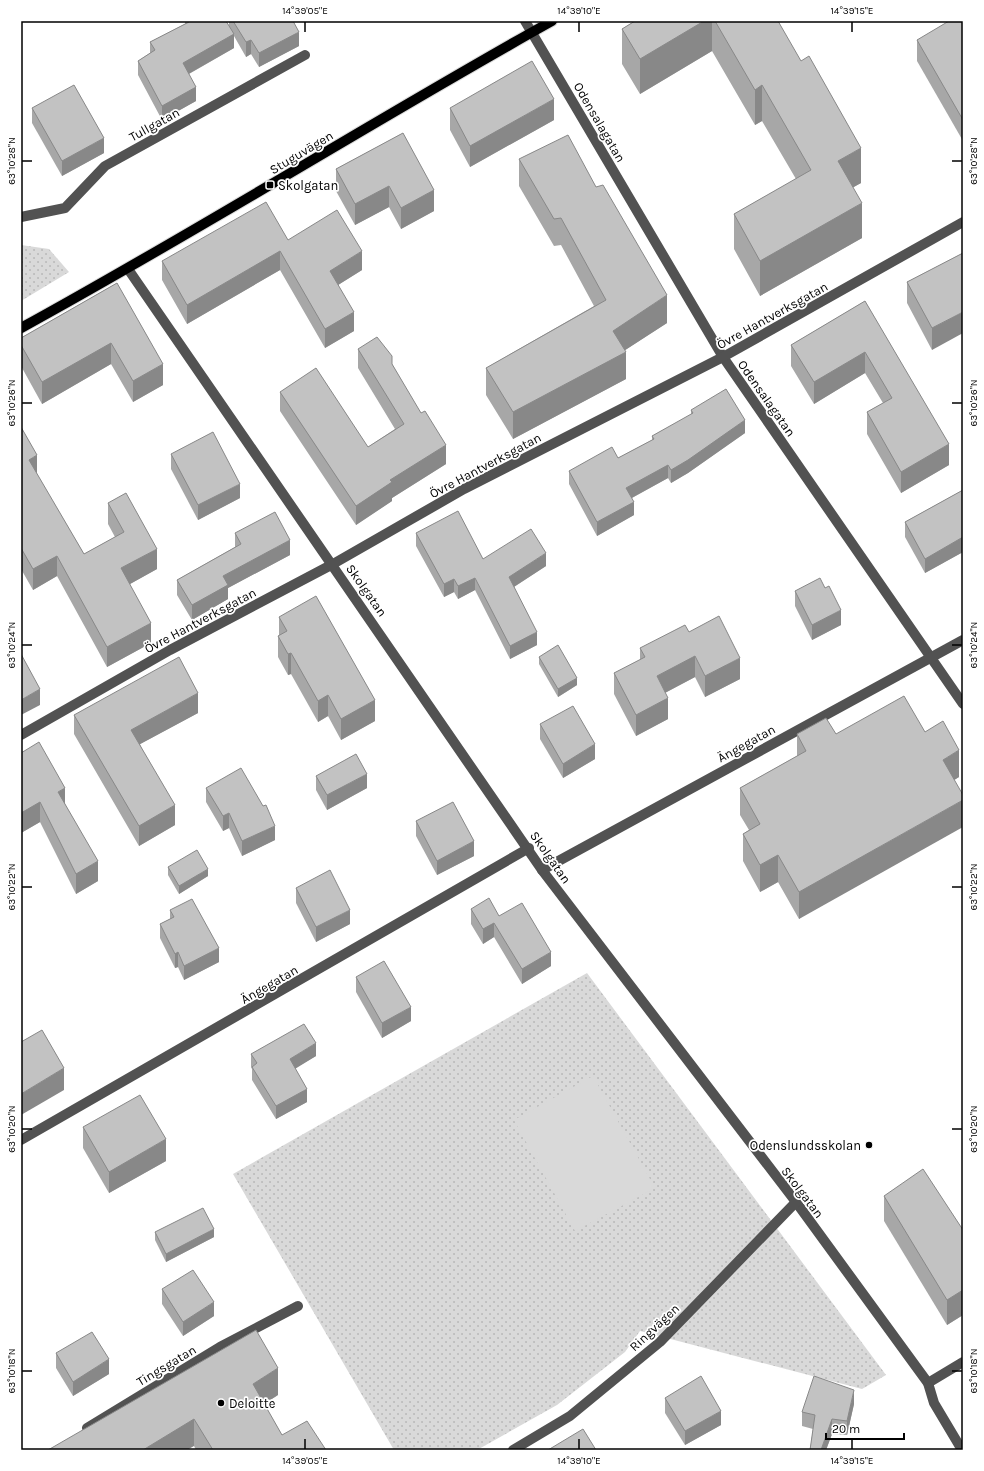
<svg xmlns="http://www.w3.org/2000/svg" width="984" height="1471" font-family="Karla,sans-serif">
<defs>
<pattern id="park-dots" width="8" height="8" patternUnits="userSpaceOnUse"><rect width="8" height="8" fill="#d9d9d9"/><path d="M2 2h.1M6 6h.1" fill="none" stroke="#b8b8b8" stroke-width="1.8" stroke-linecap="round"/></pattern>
</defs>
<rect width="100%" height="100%" fill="#fff"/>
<!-- park -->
<g fill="url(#park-dots)">
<polygon points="21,245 49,249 69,272 21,301"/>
<polygon points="587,973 886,1375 862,1389 640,1331 625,1352 557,1405 477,1450 394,1450 233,1174"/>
</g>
<!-- garden -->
<polygon fill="#d9d9d9" points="593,1076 655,1188 575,1231 514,1120"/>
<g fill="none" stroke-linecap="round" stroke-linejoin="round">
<!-- major casing -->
<g stroke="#dbdbdb" stroke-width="12">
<path id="major" d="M21,328C200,230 373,121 552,21"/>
</g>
<!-- minor -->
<g stroke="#525252" stroke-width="10">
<polyline points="525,21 723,357 963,704"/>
<polyline points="21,217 65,208 105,166 305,55"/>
<polyline points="128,269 542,870 796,1202 928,1383 934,1403 962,1450"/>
<polyline points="21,735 170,650 333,564 464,489 723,357 963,222"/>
<polyline points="542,870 963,640"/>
<polyline points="21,1140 529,848"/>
<polyline points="928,1383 963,1362"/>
<polyline points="87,1428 220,1347 298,1306"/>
<polyline points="513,1450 570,1416 660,1342 796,1202"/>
</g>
<!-- major -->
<use href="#major" stroke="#000" stroke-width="10"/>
</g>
<!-- wall -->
<g fill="#a7a7a7">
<polygon points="185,21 226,21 229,26 229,21 293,21 299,46 259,67 251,54 246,57 234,36 234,48 189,74 196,101 162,120 138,75 138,61 150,53 150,42 185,24"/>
<polygon points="635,21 778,21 861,183 853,187 862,238 760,296 734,249 734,214 796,179 762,121 755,125 712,51 640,94 622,64 622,29"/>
<polygon points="963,21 963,141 917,61 917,40"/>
<polygon points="32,108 104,153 62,176 32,123"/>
<polygon points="450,108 554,120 470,167 450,130"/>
<polygon points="403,133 434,211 401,229 389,207 355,225 336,191 336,169"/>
<polygon points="519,159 667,323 625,350 626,379 513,439 486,395 486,368 594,306 561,245 554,246 519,186"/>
<polygon points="288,240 362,270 338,285 354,331 325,348 280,270 187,324 162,280 162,261"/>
<polygon points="963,253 932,350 907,303 907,282"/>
<polygon points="117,283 163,385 133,402 111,364 42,404 21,366 21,338"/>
<polygon points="865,301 949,465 901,493 867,434 867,412 883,403 865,373 814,404 791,366 791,345"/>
<polygon points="358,349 392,364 446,464 392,498 392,501 356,525 280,411 280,392 368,447 395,429 358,368"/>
<polygon points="691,410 745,433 688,473 671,483 668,478 632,498 634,515 597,536 569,484 569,471 618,458 652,440 652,436 691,415"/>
<polygon points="21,427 37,475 84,554 115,537 108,524 108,503 157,569 130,584 151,643 107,667 57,576 33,590 21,569"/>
<polygon points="171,454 240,498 198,520 171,469"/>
<polygon points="963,490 963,552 925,573 905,537 905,522"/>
<polygon points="235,533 290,555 228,588 228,599 192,620 177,595 177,580 235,547"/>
<polygon points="416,533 483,559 546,566 514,587 537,645 510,659 475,590 458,599 454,592 444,597 416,546"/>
<polygon points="795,591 841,625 812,640 795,606"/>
<polygon points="279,617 375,721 341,740 328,716 318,722 291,674 288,675 278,657 278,636 279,636"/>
<polygon points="689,632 740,679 705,697 695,677 665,693 668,719 636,736 614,694 614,673 640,660 640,648"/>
<polygon points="539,657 577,685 558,697 539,664"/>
<polygon points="198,713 140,744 175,825 139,846 74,734 74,715"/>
<polygon points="540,724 595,759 563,778 540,739"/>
<polygon points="925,732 959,777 954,780 799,919 778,882 760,892 743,861 743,834 749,830 740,815 740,788 797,756 797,734 836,734"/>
<polygon points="21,753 65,804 98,881 76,894 40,822 21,833"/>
<polygon points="316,776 367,788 327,810 316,790"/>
<polygon points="206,788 275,840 242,856 229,828 223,831 206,802"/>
<polygon points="416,821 474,856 437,875 416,836"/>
<polygon points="168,867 208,876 179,894 168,875"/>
<polygon points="296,888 350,924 316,942 296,903"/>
<polygon points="471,909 499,916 551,966 522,984 494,937 483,944 471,924"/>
<polygon points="170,910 219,962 184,980 178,967 175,968 160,938 160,924 170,919"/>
<polygon points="356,977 411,1021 382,1038 356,992"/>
<polygon points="251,1054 316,1056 295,1068 307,1102 276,1119 252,1080 252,1069 251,1067"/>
<polygon points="83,1127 166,1161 109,1193 83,1148"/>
<polygon points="884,1196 963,1230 963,1315 947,1325 884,1221"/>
<polygon points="155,1232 214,1237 166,1262 155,1240"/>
<polygon points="162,1289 214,1316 183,1336 162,1304"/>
<polygon points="56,1353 109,1374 73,1396 56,1368"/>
<polygon points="278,1395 264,1404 282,1435 326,1450 196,1450 194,1446 48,1450"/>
<polygon points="665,1398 721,1425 685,1445 665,1413"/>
<polygon points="854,1404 847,1435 832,1434 826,1450 810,1450 813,1429 802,1426 802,1412"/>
</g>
<!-- shaded-wall -->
<g fill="#888">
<polygon points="704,21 712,21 712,51 640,94 640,59"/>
<polygon points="299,32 299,46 259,67 259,53"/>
<polygon points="234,34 234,48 183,77 183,63"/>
<polygon points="251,40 251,54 246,57 246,42"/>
<polygon points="762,85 762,121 755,125 755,90"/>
<polygon points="196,87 196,101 162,120 162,106"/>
<polygon points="554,99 554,120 470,167 470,146"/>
<polygon points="104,138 104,153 62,176 62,161"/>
<polygon points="861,148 861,183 838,196 838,161"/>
<polygon points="389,186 389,207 355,225 355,204"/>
<polygon points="434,190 434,211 401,229 401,208"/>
<polygon points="862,203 862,238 760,296 760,261"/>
<polygon points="280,251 280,270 187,324 187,305"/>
<polygon points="362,251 362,270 330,290 330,271"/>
<polygon points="667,295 667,323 613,358 613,331"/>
<polygon points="354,312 354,331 325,348 325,329"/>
<polygon points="963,312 963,333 932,350 932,328"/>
<polygon points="111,343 111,364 42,404 42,382"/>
<polygon points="626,352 626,379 513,439 513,412"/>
<polygon points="865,352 865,373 814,404 814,382"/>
<polygon points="163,364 163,385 133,402 133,381"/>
<polygon points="745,420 745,433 688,473 671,483 671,470"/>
<polygon points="949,444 949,465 901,493 901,472"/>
<polygon points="446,445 446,464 392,498 392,501 356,525 356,506 390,480"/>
<polygon points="37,455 37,475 29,460"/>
<polygon points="668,465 668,478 626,501 626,488"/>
<polygon points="240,484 240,498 198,520 198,505"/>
<polygon points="634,502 634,515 597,536 597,522"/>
<polygon points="963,537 963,552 925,573 925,559"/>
<polygon points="290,540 290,555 228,588 228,599 192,620 192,605 223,576"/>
<polygon points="157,549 157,569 121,589 121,568"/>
<polygon points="546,553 546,566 509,590 509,577"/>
<polygon points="57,556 57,576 33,590 33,569"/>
<polygon points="475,578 475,590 458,599 458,586"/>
<polygon points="454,579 454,592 444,597 444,584"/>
<polygon points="841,610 841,625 812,640 812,625"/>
<polygon points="151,623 151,643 107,667 107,647"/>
<polygon points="537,632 537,645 510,659 510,646"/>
<polygon points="291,653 291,674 288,675 288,654"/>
<polygon points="695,656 695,677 657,697 657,676"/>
<polygon points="740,658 740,679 705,697 705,676"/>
<polygon points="577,678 577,685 558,697 558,689"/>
<polygon points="40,689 40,705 21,715 21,700"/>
<polygon points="198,693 198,713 131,749 131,730"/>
<polygon points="328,695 328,716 318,722 318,701"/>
<polygon points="668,698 668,719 636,736 636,715"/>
<polygon points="375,700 375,721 341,740 341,719"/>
<polygon points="595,744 595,759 563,778 563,764"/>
<polygon points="959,750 959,777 943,787 943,760"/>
<polygon points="367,774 367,788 327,810 327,795"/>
<polygon points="65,788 65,808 58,792"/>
<polygon points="963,800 963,827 799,919 799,892"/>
<polygon points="40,802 40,822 21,833 21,813"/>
<polygon points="175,805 175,825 139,846 139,826"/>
<polygon points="229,813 229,828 223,831 223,816"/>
<polygon points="275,826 275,840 242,856 242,841"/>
<polygon points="474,841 474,856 437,875 437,861"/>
<polygon points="778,855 778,882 760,892 760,865"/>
<polygon points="98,861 98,881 76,894 76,874"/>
<polygon points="208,869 208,876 179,894 179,886"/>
<polygon points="350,910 350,924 316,942 316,927"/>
<polygon points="494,923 494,937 483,944 483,929"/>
<polygon points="219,948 219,962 184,980 184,966"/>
<polygon points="178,952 178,967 175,968 175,954"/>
<polygon points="551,952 551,966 522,984 522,969"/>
<polygon points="411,1007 411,1021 382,1038 382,1023"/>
<polygon points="316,1043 316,1056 290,1072 290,1059"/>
<polygon points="64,1068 64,1090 21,1115 21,1094"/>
<polygon points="307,1089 307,1102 276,1119 276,1106"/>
<polygon points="166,1139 166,1161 109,1193 109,1172"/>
<polygon points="214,1229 214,1237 166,1262 166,1254"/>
<polygon points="963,1290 963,1315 947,1325 947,1300"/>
<polygon points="214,1302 214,1316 183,1336 183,1322"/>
<polygon points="109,1359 109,1374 73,1396 73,1382"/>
<polygon points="278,1368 278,1395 253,1411 253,1384"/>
<polygon points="854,1390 854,1404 847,1435 847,1421"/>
<polygon points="721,1411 721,1425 685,1445 685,1431"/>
<polygon points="194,1419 194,1446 187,1450 143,1450"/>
<polygon points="832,1419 832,1434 826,1450 821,1450"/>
</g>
<!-- building -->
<g fill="#c2c2c2" stroke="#888">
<polygon points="188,21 226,21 234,34 183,63 196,87 162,106 138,61 155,50 150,42 189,22"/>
<polygon points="233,21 293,21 299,32 259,53 251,40 246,42"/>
<polygon points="635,21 704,21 640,59 622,29"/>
<polygon points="715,21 778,21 801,61 809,56 861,148 838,161 862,203 760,261 734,214 811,170 762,85 755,90"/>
<polygon points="949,21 963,21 963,120 917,40"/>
<polygon points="532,61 554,99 470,146 450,108"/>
<polygon points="74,85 104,138 62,161 32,108"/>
<polygon points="403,133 434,190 401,208 389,186 355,204 336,169"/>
<polygon points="568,135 596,187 603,185 667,295 613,331 626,352 513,412 486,368 606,300 561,218 554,219 519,159"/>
<polygon points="266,202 288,240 337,210 362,251 330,271 354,312 325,329 280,251 187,305 162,261"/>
<polygon points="963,253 963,312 932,328 907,282"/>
<polygon points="117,283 163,364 133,381 111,343 42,382 21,345 21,338"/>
<polygon points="865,301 949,444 901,472 867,412 892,398 865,352 814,382 791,345"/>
<polygon points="377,337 392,356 392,364 421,413 425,411 446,445 390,480 392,482 356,506 280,392 316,368 368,447 404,424 358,349"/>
<polygon points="726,389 745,420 688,460 671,470 668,465 626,488 634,502 597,522 569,471 612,447 618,458 654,439 652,436 693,413 691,410"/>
<polygon points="21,427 37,455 29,460 84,554 124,532 108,503 126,493 157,549 121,568 151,623 107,647 57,556 33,569 21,548"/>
<polygon points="213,432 240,484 198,505 171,454"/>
<polygon points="963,490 963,537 925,559 905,522"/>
<polygon points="458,511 483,559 531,529 546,553 509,577 537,632 510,646 475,578 458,586 454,579 444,584 416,533"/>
<polygon points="275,512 290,540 223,576 228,585 192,605 177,580 241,544 235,533"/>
<polygon points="820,578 825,588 829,586 841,610 812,625 795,591"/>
<polygon points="316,596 375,700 341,719 328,695 318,701 291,653 288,654 278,636 287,631 279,617"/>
<polygon points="719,616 740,658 705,676 695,656 657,676 668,698 636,715 614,673 645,657 640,648 685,625 689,632"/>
<polygon points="558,645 577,678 558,689 539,657"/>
<polygon points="21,654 40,689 21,700"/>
<polygon points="179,657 198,693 131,730 175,805 139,826 74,715"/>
<polygon points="904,696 925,732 943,721 959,750 943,760 963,795 963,800 799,892 778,855 760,865 743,834 760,824 740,788 806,751 797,734 826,718 836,734"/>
<polygon points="573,706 595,744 563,764 540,724"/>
<polygon points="39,742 65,788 58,792 98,861 76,874 40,802 21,813 21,753"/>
<polygon points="356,754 367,774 327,795 316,776"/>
<polygon points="241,768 263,806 266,805 275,826 242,841 229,813 223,816 206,788"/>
<polygon points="453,802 474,841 437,861 416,821"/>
<polygon points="197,850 208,869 179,886 168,867"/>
<polygon points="330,870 350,910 316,927 296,888"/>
<polygon points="489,898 499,916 522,903 551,952 522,969 494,923 483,929 471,909"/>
<polygon points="192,899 219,948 184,966 178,952 175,954 160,924 174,917 170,910"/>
<polygon points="384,961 411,1007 382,1023 356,977"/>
<polygon points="304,1024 316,1043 290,1059 307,1089 276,1106 252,1067 257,1063 251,1054"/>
<polygon points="42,1030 64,1068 21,1094 21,1042"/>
<polygon points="140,1095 166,1139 109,1172 83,1127"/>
<polygon points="923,1169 963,1230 963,1290 947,1300 884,1196"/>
<polygon points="203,1208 214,1229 166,1254 155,1232"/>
<polygon points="193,1270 214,1302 183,1322 162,1289"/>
<polygon points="256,1330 278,1368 253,1384 282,1435 307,1421 326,1450 213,1450 194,1419 143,1450 48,1450"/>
<polygon points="92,1332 109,1359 73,1382 56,1353"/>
<polygon points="701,1376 721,1411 685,1431 665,1398"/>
<polygon points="814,1376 854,1390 847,1421 832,1419 821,1450 810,1450 815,1415 802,1412"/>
<polygon points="583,1429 596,1450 548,1450"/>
</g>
<!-- ticks -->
<path fill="none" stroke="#000" stroke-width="1.5" d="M305,22V32M579,22V32M852,22V32M22,161H32M952,161H962M22,403H32M952,403H962M22,645H32M952,645H962M22,887H32M952,887H962M22,1129H32M952,1129H962M22,1371H32M952,1371H962M305,1439V1449M579,1439V1449M852,1439V1449"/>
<!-- markers -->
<g fill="#000" stroke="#fff" stroke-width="1.5">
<rect x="266" y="181" width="8" height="8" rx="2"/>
<circle cx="869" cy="1145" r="4"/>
<circle cx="221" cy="1403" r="4"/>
</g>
<g text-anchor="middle" stroke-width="3.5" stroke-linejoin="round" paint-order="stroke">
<!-- street labels -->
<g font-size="13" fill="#000" stroke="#fff">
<text transform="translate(600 122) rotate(60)" y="5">Odensalagatan</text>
<text transform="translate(154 124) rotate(-29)" y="5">Tullgatan</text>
<text transform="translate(301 152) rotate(-31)" y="5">Stuguvägen</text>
<text transform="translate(772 315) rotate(-29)" y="5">Övre Hantverksgatan</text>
<text transform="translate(767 398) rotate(55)" y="5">Odensalagatan</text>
<text transform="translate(485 465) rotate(-28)" y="5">Övre Hantverksgatan</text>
<text transform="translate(367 590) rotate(55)" y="5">Skolgatan</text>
<text transform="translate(200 620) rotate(-28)" y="5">Övre Hantverksgatan</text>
<text transform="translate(746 743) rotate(-29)" y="5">Ängegatan</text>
<text transform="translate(551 857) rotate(55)" y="5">Skolgatan</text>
<text transform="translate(269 984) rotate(-30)" y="5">Ängegatan</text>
<text transform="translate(803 1192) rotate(53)" y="5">Skolgatan</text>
<text transform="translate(654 1327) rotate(-43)" y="5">Ringvägen</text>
<text transform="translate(166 1365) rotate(-31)" y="5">Tingsgatan</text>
</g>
<!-- poi labels -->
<g font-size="13" fill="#000" stroke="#fff" text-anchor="start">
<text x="278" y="190">Skolgatan</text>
<text x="861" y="1150" text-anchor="end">Odenslundsskolan</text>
<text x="229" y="1408">Deloitte</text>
</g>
</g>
<!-- border -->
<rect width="984" height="1471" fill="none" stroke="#ffffff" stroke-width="44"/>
<!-- scale -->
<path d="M826 1433v6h78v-6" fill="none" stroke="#000000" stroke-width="2"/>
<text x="832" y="1433" font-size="12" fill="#000000" stroke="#ffffff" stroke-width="3" paint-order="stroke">20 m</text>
<rect x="22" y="22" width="940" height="1427" fill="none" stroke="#000" stroke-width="1.5"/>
<g font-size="10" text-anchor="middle" fill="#000">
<text x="305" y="14">14°39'05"E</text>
<text x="579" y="14">14°39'10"E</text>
<text x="852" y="14">14°39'15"E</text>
<text transform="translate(11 161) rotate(-90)" y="4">63°10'28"N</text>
<text transform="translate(973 161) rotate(-90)" y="4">63°10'28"N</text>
<text transform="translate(11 403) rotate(-90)" y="4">63°10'26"N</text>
<text transform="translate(973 403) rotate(-90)" y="4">63°10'26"N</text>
<text transform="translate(11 645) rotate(-90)" y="4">63°10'24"N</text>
<text transform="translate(973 645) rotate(-90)" y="4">63°10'24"N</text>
<text transform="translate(11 887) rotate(-90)" y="4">63°10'22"N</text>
<text transform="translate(973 887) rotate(-90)" y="4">63°10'22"N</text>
<text transform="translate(11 1129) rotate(-90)" y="4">63°10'20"N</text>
<text transform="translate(973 1129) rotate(-90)" y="4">63°10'20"N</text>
<text transform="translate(11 1371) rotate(-90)" y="4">63°10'18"N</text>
<text transform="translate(973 1371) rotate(-90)" y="4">63°10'18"N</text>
<text x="305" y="1464">14°39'05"E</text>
<text x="579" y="1464">14°39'10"E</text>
<text x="852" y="1464">14°39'15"E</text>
</g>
</svg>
